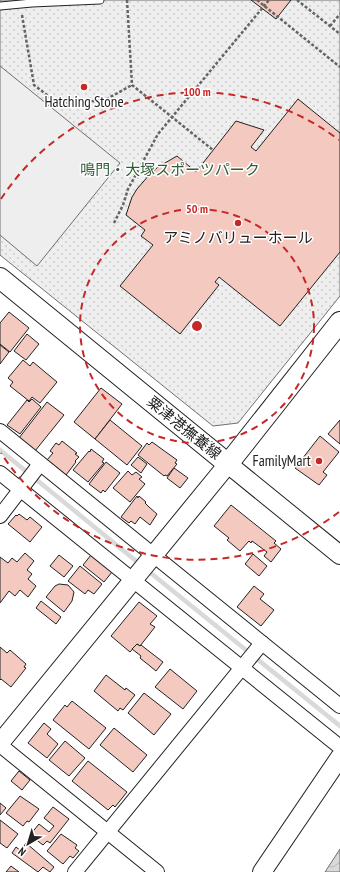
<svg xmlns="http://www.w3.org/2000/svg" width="340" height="872" font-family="'PT Sans Narrow','Noto Sans JP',sans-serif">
<defs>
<pattern id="park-dots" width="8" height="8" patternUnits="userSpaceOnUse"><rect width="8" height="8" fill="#eee"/><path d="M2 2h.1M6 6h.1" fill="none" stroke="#ccc" stroke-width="1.8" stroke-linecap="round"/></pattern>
<pattern id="water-waves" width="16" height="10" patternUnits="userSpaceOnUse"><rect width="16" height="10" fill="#d9d9d9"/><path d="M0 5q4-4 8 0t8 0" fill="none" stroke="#bababa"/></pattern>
</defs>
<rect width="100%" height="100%" fill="#fff"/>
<!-- park -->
<polygon fill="url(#park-dots)" stroke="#6f6f6f" points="0,0 340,0 340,296 238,423 213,426 0,255"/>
<!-- pitch -->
<polygon fill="#eee" stroke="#6f6f6f" points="0,66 120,163 37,266 0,235"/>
<!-- water -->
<polygon fill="url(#water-waves)" stroke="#6f6f6f" points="340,849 340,872 325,872"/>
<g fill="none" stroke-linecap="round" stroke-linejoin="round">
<!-- stream -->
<g stroke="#d9d9d9" stroke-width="4.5">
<polyline points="0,450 141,565"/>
<polyline points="147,570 340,726"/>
</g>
</g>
<!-- building -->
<g fill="#f3c9c0" stroke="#222">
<polygon points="251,0 291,0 276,19"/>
<polygon points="298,99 340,133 340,252 280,326 219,277 215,282 219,285 180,334 120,286 153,245 141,236 145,230 126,215 132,197 137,189 150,174 158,167 177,156 196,172 236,121 264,130 251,147 256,151"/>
<polygon points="9,312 29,328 10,352 0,344 0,323"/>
<polygon points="27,334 39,344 26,360 14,351"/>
<polygon points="0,345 9,352 0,364"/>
<polygon points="23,360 30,366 33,362 57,382 40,403 32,397 29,401 10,386 13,382 8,378"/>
<polygon points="101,388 122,404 95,439 74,422"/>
<polygon points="32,399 41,407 20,434 7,425 27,400 29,402"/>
<polygon points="47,402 64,415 35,451 19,438"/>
<polygon points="110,420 142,446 127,465 95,439"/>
<polygon points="340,420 340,444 328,434"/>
<polygon points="320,436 339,452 323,472 327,475 319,485 295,468"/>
<polygon points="62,441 77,453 75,454 79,457 75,461 76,462 66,475 47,460 53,453 50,451 56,443 59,445"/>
<polygon points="152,442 177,460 175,463 177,464 167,476 165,475 164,476 138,455 147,443 149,445"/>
<polygon points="91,449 104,459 102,462 104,463 88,482 73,470 89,451 90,452"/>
<polygon points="138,457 147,464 141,473 131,465"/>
<polygon points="106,462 120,473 105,492 103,490 101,493 89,484"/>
<polygon points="174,468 188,478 180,488 167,478"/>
<polygon points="128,471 132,475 136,472 142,477 139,479 145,484 130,502 113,488"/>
<polygon points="137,496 138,498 139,496 146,502 145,503 149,507 157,514 150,525 140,517 135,524 131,521 129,523 121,517"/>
<polygon points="231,505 276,541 274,543 281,549 271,562 264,556 267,552 252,541 251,543 249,541 240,551 227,540 229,538 214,526"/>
<polygon points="19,514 27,520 30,517 42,527 30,542 8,524 16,515 17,516"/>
<polygon points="25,553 34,561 27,570 32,574 28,579 36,586 28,597 20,590 15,596 9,591 0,603 0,557 8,563 12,558 17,562"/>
<polygon points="253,554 267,566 259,576 245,564"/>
<polygon points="59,555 73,566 64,577 50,566"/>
<polygon points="91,555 105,563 104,565 112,572 104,582 83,565"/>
<polygon points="80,566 102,584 94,594 88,590 85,594 68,581"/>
<polygon points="59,584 68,585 74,592 72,601 64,612 46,597 55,586"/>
<polygon points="254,586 264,594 260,599 274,610 261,626 237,607"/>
<polygon points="41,601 61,617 56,624 36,608"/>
<polygon points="139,602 157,616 150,624 155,627 140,646 137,644 130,652 111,636"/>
<polygon points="137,644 140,646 141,645 163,662 156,671 140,658 141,656 132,649"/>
<polygon points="0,647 7,653 10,650 26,664 24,667 26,668 11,687 1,679 0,680"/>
<polygon points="170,669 197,691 183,709 155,687"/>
<polygon points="106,675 125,690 126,688 135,695 123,710 120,708 118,711 94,691"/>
<polygon points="144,693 171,714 154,735 128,713"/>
<polygon points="72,701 106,728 89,749 53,720 65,705 67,707"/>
<polygon points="44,723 51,729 47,734 58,744 47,758 28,743"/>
<polygon points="114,728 147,755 133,772 100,745"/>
<polygon points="65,741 85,758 69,776 49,760"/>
<polygon points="88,761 127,792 115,807 113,805 108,810 72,781"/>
<polygon points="19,771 30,780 22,790 11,781"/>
<polygon points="20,796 39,809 29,822 27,821 23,826 6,813"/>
<polygon points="0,803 6,808 0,815"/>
<polygon points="53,807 69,819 50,843 47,841 43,845 30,835 39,824 49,832 54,826 44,818"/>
<polygon points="0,820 18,834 7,848 0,843"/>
<polygon points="61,834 77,845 75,848 79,851 73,858 70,856 63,864 47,851"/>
<polygon points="26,843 54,867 50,872 43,867 38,872 12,853 16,847 21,851"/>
<polygon points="11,866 19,872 6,872"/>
</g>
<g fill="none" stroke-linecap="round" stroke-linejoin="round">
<!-- service casing -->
<g stroke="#222" stroke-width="9">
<polyline id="service" points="0,6 32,3 100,0"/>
</g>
<!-- minor casing -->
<g stroke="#222" stroke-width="16">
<g id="minor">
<polyline points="0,431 340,706"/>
<polyline points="0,473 340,747"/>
<polyline points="0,516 40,464"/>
<polyline points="0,745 157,872"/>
<polyline points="75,872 262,643"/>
</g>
</g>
<!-- tertiary casing -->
<g stroke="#222" stroke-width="20">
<g id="tertiary">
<polyline points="0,743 228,464 340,555"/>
<polyline points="262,872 340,757"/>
</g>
</g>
<!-- secondary casing -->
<g stroke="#222" stroke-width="22">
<polyline id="secondary" points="0,278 228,464 340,322"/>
</g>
<!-- path -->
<g stroke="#646464" stroke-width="2.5" stroke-dasharray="3 2" stroke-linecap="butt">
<polyline points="127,0 132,85 213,150"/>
<polyline points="257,0 340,67"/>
<polyline points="297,0 340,34"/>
<polyline points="22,15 34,85 59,104 105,100 132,85"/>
<polyline points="330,26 340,14"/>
<polyline points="114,223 123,205 128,189 158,134 269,0"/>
</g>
<!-- service -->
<use href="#service" stroke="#fff" stroke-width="7"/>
<!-- minor -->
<use href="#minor" stroke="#fff" stroke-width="14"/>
<!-- tertiary -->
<use href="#tertiary" stroke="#fff" stroke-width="18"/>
<!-- secondary -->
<use href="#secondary" stroke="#fff" stroke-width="20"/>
</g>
<!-- distance rings -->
<g fill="none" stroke="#c62828" stroke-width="2" stroke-dasharray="7 5">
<circle cx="197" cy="326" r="117"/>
<path d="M339 512A234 234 0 0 1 1 453M1 199A234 234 0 0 1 339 140"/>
</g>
<!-- markers -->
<g fill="#c62828" stroke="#fff" stroke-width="1.5">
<circle cx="84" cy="87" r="4"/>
<circle cx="238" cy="223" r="4"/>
<circle cx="319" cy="461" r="4"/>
</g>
<g text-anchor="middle" stroke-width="3" stroke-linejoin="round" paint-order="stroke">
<!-- poi labels -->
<g font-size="15" fill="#222" stroke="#fff">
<text x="84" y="107">Hatching Stone</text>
<text x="238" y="243">アミノバリューホール</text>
<text x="311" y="466" text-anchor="end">FamilyMart</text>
</g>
<!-- park labels -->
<g font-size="15" fill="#2f5e38" stroke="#fff">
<text x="170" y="175">鳴門・大塚スポーツパーク</text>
</g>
<!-- street labels -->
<g font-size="15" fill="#222" stroke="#fff">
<text transform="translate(184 428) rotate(39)" y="5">粟津港撫養線</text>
</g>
</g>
<circle cx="197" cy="326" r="6" fill="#c62828" stroke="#fff" stroke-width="2"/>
<g font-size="12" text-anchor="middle" font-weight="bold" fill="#c62828" stroke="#fff" stroke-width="3" stroke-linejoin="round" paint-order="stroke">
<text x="197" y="96">100 m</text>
<text x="197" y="213">50 m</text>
</g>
<!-- north arrow -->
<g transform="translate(28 844) rotate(218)" stroke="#ffffff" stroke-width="3" paint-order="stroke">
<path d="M0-3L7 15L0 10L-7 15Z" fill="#222222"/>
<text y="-6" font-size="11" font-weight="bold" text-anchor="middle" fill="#222222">N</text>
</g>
</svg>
